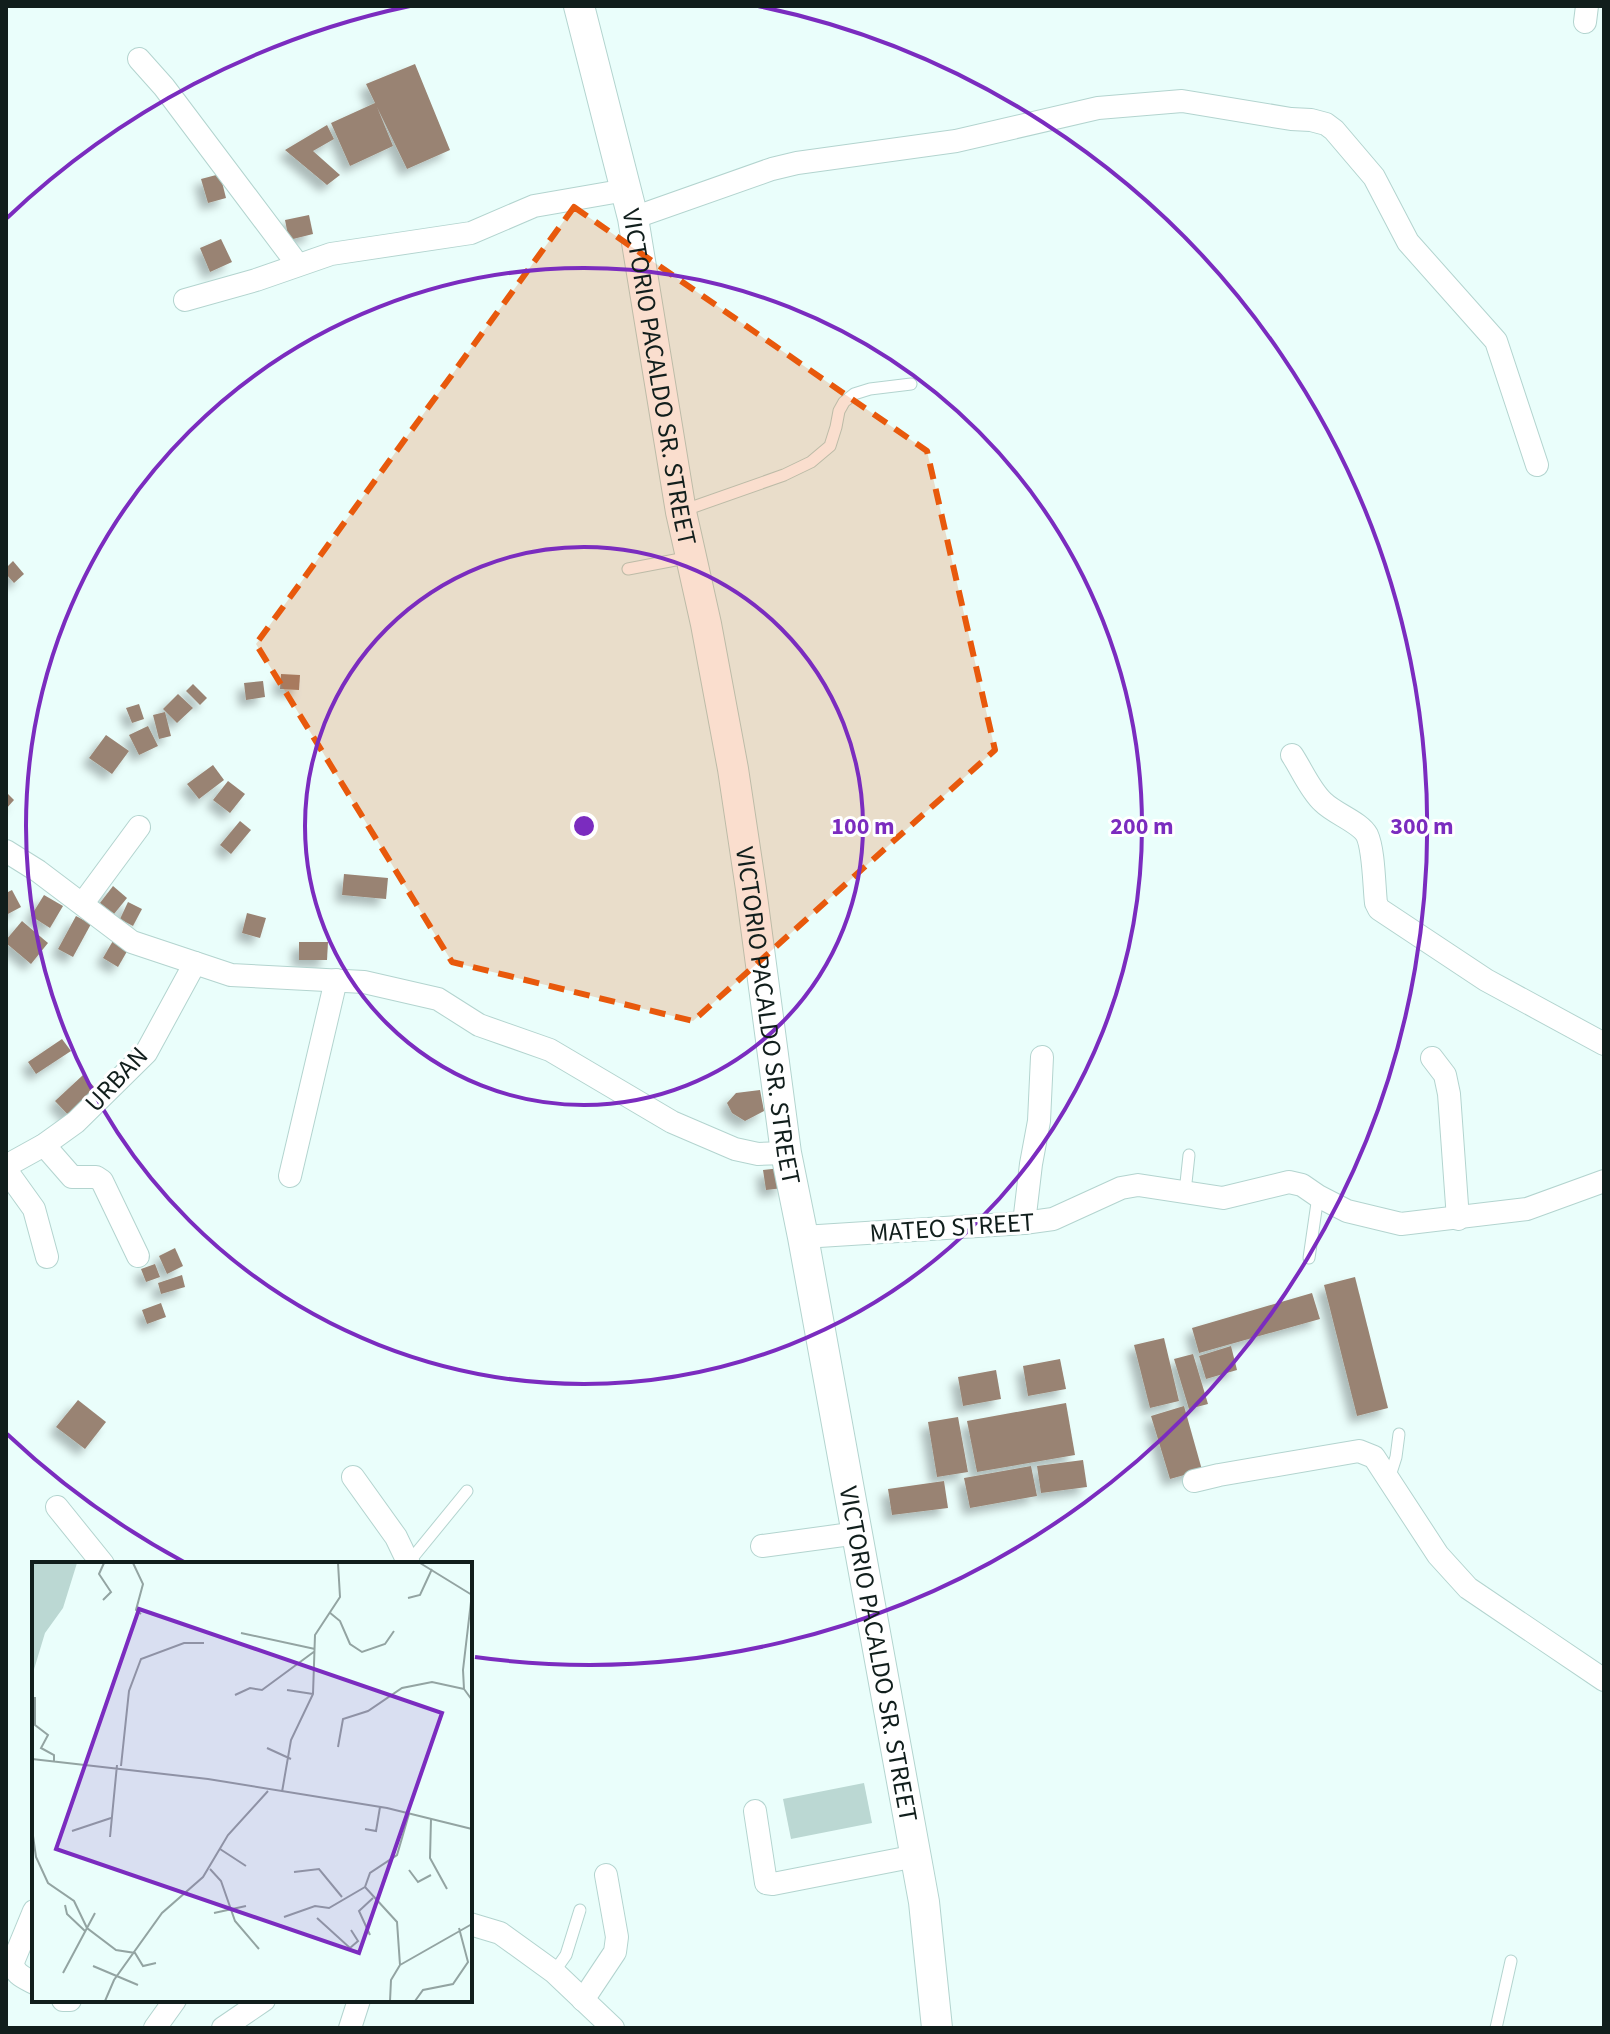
<svg xmlns="http://www.w3.org/2000/svg" width="1610" height="2034" font-family="'Source Sans 3',sans-serif">
<defs>
<filter id="shadow"><feDropShadow dx="-7" dy="7" stdDeviation="4" flood-color="#0004"/></filter>
</defs>
<rect width="100%" height="100%" fill="#eafefb"/>
<!-- green -->
<polygon fill="#bbd8d3" points="864,1783 872,1823 791,1839 783,1799"/>
<!-- building -->
<g fill="#998373" filter="url(#shadow)">
<polygon points="415,64 450,150 407,169 377,107 393,146 350,166 331,123 375,103 366,84"/>
<polygon points="327,125 334,139 313,151 340,175 327,185 285,150"/>
<polygon points="220,174 226,198 208,203 201,179"/>
<polygon points="309,215 313,234 289,240 285,220"/>
<polygon points="221,239 232,262 210,272 200,248"/>
<polygon points="13,561 24,574 14,583 6,574 6,568"/>
<polygon points="281,674 300,675 299,690 280,689"/>
<polygon points="263,681 265,697 246,700 244,683"/>
<polygon points="193,684 207,698 200,705 186,691"/>
<polygon points="178,694 193,708 177,723 163,709"/>
<polygon points="139,704 144,719 132,723 126,708"/>
<polygon points="165,712 171,736 159,739 153,715"/>
<polygon points="148,726 158,746 139,755 129,735"/>
<polygon points="106,735 129,751 112,774 89,758"/>
<polygon points="213,765 224,780 199,799 187,784"/>
<polygon points="228,781 245,794 230,813 213,800"/>
<polygon points="6,792 14,800 6,809"/>
<polygon points="240,821 251,830 231,854 220,845"/>
<polygon points="344,874 388,878 386,899 342,895"/>
<polygon points="113,886 127,898 114,914 100,903"/>
<polygon points="12,890 21,907 6,915 6,893"/>
<polygon points="44,895 63,906 50,928 31,916"/>
<polygon points="128,902 142,909 133,926 120,919"/>
<polygon points="247,913 266,918 260,938 242,933"/>
<polygon points="76,916 91,924 73,957 58,949"/>
<polygon points="22,921 48,943 31,964 6,943 6,940"/>
<polygon points="114,939 129,948 118,967 103,958"/>
<polygon points="299,942 328,942 327,960 299,960"/>
<polygon points="62,1039 71,1051 36,1074 28,1062"/>
<polygon points="83,1075 99,1092 71,1118 55,1101"/>
<polygon points="760,1090 764,1111 745,1121 732,1113 727,1103 736,1093"/>
<polygon points="781,1168 783,1188 766,1190 763,1170"/>
<polygon points="175,1248 183,1266 167,1274 159,1256"/>
<polygon points="155,1264 160,1277 146,1282 141,1269"/>
<polygon points="182,1275 185,1287 161,1294 158,1283"/>
<polygon points="1355,1277 1388,1408 1357,1416 1324,1285"/>
<polygon points="1312,1293 1320,1319 1199,1353 1192,1328"/>
<polygon points="161,1303 166,1317 147,1324 142,1310"/>
<polygon points="1164,1338 1179,1401 1150,1408 1134,1345"/>
<polygon points="1231,1346 1237,1370 1206,1379 1199,1356"/>
<polygon points="1193,1354 1208,1404 1189,1409 1174,1359"/>
<polygon points="1060,1359 1066,1389 1028,1396 1023,1366"/>
<polygon points="996,1370 1001,1399 963,1406 958,1377"/>
<polygon points="78,1400 106,1422 85,1449 56,1427"/>
<polygon points="1066,1403 1075,1455 977,1472 967,1421"/>
<polygon points="1184,1406 1202,1470 1170,1479 1151,1416"/>
<polygon points="958,1417 968,1472 937,1477 928,1422"/>
<polygon points="1083,1460 1087,1487 1041,1493 1037,1466"/>
<polygon points="1031,1466 1037,1496 970,1508 964,1478"/>
<polygon points="944,1481 948,1508 892,1515 888,1489"/>
</g>
<g fill="none" stroke-linecap="round" stroke-linejoin="round">
<!-- lane casing -->
<g stroke="#b3d4cf" stroke-width="13">
<g id="lane">
<polyline points="682,511 784,475 811,462 830,446 836,427 839,411 844,402 854,394 870,389 911,384"/>
<polyline points="628,569 691,557"/>
<polyline points="1185,1192 1189,1155"/>
<polyline points="1309,1258 1318,1196"/>
<polyline points="1389,1479 1396,1457 1399,1434"/>
<polyline points="409,1562 467,1491"/>
<polyline points="554,1972 566,1955 580,1910"/>
<polyline points="1496,2028 1511,1961"/>
</g>
</g>
<!-- street casing -->
<g stroke="#b3d4cf" stroke-width="24">
<g id="street">
<polyline points="1585,22 1587,6"/>
<polyline points="139,59 164,87 298,265"/>
<polyline points="633,218 772,169 797,163 956,141 1098,108 1182,101 1291,119 1311,120 1326,124 1334,130 1374,177 1408,242 1496,341 1537,465"/>
<polyline points="185,300 256,280 331,254 471,233 534,206 626,190"/>
<path d="M1292,755C1302,770 1310,790 1323,802C1335,814 1360,822 1367,835C1374,850 1374,886 1376,903L1379,909L1486,980L1604,1044"/>
<polyline points="6,851 38,871 132,942 231,975 364,982 438,999 479,1025 550,1050 672,1122 735,1149 758,1154 786,1153"/>
<polyline points="83,903 139,827"/>
<polyline points="1432,1058 1445,1075 1449,1094 1458,1219"/>
<polyline points="44,1145 72,1177 96,1177 102,1181 138,1256"/>
<polyline points="6,1166 44,1145 76,1122 146,1053 195,963"/>
<polyline points="6,1170 34,1209 47,1257"/>
<polyline points="290,1176 336,980"/>
<polyline points="1024,1223 1031,1164 1039,1121 1042,1057"/>
<polyline points="803,1237 1024,1223 1053,1219 1121,1188 1138,1185 1223,1198 1289,1182 1302,1185 1318,1196 1347,1211 1401,1224 1527,1209 1604,1181"/>
<polyline points="353,1477 396,1537 409,1564"/>
<polyline points="1194,1481 1219,1475 1359,1451 1374,1457 1438,1555 1468,1588 1604,1680"/>
<polyline points="57,1507 103,1564"/>
<polyline points="762,1546 858,1533"/>
<polyline points="755,1811 766,1883 773,1884 916,1856"/>
<path d="M34,1911L13,1962C13,1974 25,1978 34,1983"/>
<polyline points="470,1924 500,1933 554,1972 613,2028"/>
<polyline points="63,2000 70,2000"/>
<polyline points="583,2000 615,1952 617,1937 606,1875"/>
<polyline points="155,2028 175,2000"/>
<polyline points="223,2028 264,2000"/>
<polyline points="350,2028 359,2000"/>
</g>
</g>
<!-- secondary casing -->
<g stroke="#b3d4cf" stroke-width="32">
<g id="secondary">
<path id="s1" d="M579,6L633,218L681,512L706,624L733,769L751,889L786,1153L803,1237L924,1902L937,2028"/>
</g>
</g>
<!-- lane -->
<use href="#lane" stroke="#fff" stroke-width="11"/>
<!-- street -->
<use href="#street" stroke="#fff" stroke-width="22"/>
<!-- secondary -->
<use href="#secondary" stroke="#fff" stroke-width="30"/>
</g>
<!-- marked area -->
<path fill="#e8590c" fill-opacity="0.2" stroke="#e8590c" stroke-width="6" stroke-dasharray="16 10" stroke-linejoin="round" d="M574,207L927,451L995,750L693,1021L452,962L256,644Z"/>
<!-- distance rings -->
<g fill="none" stroke="#7b2cbf" stroke-width="4">
<circle cx="584" cy="826" r="279"/>
<circle cx="584" cy="826" r="558"/>
<path d="M184 1562A838 838 0 0 1 7 1434M7 218A838 838 0 0 1 410 6M758 6A838 838 0 0 1 475 1657"/>
</g>
<g text-anchor="middle" stroke-width="6" stroke-linejoin="round" paint-order="stroke">
<!-- street labels -->
<g font-size="26" fill="#111e1c" stroke="#fff">
<text dy="9" stroke="none"><textPath href="#s1" startOffset="380">VICTORIO PACALDO SR. STREET</textPath></text>
<text dy="9" stroke="none"><textPath href="#s1" startOffset="1028">VICTORIO PACALDO SR. STREET</textPath></text>
<text transform="translate(116 1079) rotate(-47)" y="9">URBAN</text>
<text transform="translate(952 1227) rotate(-4)" y="9">MATEO STREET</text>
<text dy="9" stroke="none"><textPath href="#s1" startOffset="1676">VICTORIO PACALDO SR. STREET</textPath></text>
</g>
</g>
<!-- overview -->
<g transform="translate(32 1562)">
<rect width="440" height="440" fill="#eafefb"/>
<path d="M0,1H45L31,46L13,71L0,114Z" fill="#bbd8d3"/>
<path fill="none" stroke="#93a4a2" stroke-width="2" d="M101,1L111,22L104,48L109,52M388,1L440,33M440,31L431,108L432,127L440,138M376,36L388,33L400,7M71,38L79,30L67,12L72,1M297,50L308,59L318,82L330,90L353,82L362,69M209,71L283,87M255,128L281,132M203,133L218,126L230,128L283,89M3,135V163L16,173L9,186L22,193V199M306,185L311,157L336,149L370,126L400,120L432,127M235,186L259,197M0,197L176,217L355,246L440,267M89,204L97,129L109,97L152,81H172M250,230L259,178L281,132L283,73L308,35L306,1M399,257L398,296L415,327M0,267L4,295L16,321L42,339L55,366L84,388L103,391L111,404L124,401M333,267L344,269L348,245M40,269L79,256M78,275L85,203M188,287L214,304M178,307L189,319L203,359L227,387M377,308L386,320L399,313M262,310L287,307L310,335M33,343L35,352L53,369M182,351L214,344M252,355L283,344L297,346L333,325M285,356L318,386L326,379L319,368M338,373L327,349L341,336M368,403L440,362M61,404L106,423M31,411L63,351M73,439L82,418L130,351L171,315L196,273L236,229M358,439L359,418L368,403L365,360L333,325L338,311L365,293L377,252M383,439L391,428L421,422L436,400L427,366"/>
<path fill="#7b2cbf" fill-opacity="0.15" stroke="#7b2cbf" stroke-width="4" d="M107,47L410,151L327,391L24,287Z"/>
<rect width="440" height="440" fill="none" stroke="#111e1c" stroke-width="4"/>
</g>
<circle cx="584" cy="826" r="12" fill="#7b2cbf" stroke="#fff" stroke-width="4"/>
<g font-size="24" text-anchor="middle" font-weight="bold" fill="#7b2cbf" stroke="#fff" stroke-width="6" stroke-linejoin="round" paint-order="stroke">
<text x="863" y="834">100 m</text>
<text x="1142" y="834">200 m</text>
<text x="1422" y="834">300 m</text>
</g>
<!-- border -->
<rect width="1610" height="2034" fill="none" stroke="#111e1c" stroke-width="16"/>
</svg>
